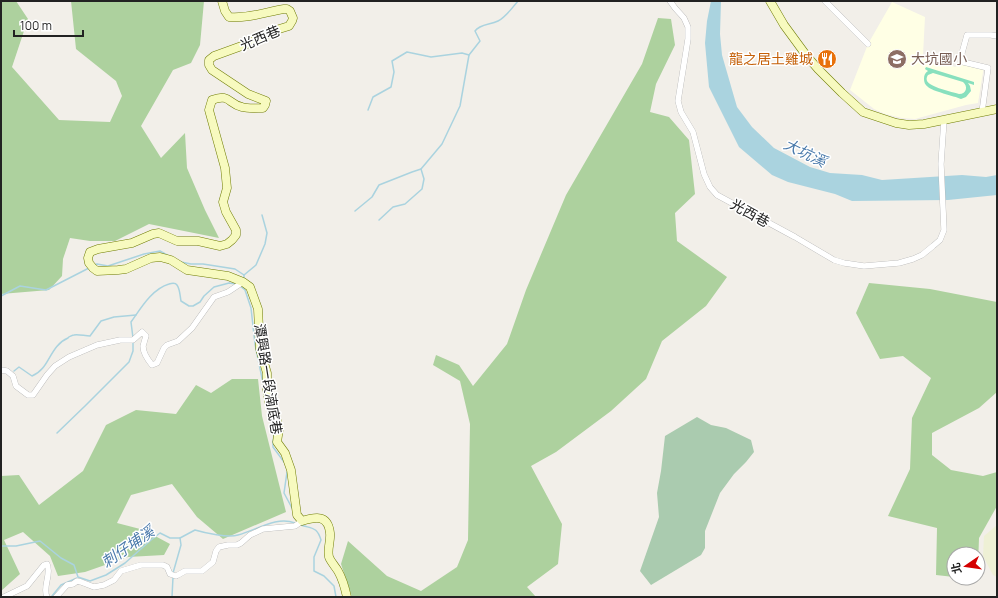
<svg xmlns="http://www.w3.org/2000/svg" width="998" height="598" font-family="Manrope,'Noto Sans TC',sans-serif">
<rect width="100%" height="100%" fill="#f2efe9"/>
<!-- education -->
<polygon fill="#ffffe5" points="892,2 925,17 923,55 955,67 963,62 984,66 978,103 966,105 915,119 902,118 885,114 874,109 850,90 868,44"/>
<!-- farmland -->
<polygon fill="#eef0d5" points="997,525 997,577 993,575 983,556 984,536"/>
<!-- forest -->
<g fill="#add19e">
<polygon points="1,1 16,1 28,19 12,67 59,120 110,122 122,96 116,81 76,49 71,1 204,1 200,45 191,63 173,70 141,126 161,158 185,133 187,168 205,210 219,238 149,224 115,241 90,241 70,238 63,259 62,276 49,290 1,294"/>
<polygon points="658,18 671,19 675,45 656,84 650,112 669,117 689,140 695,194 675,213 677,241 727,277 706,306 662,341 646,379 611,411 556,452 531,466 562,524 558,564 527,587 536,597 352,597 341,564 348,541 387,576 421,591 457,567 468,540 470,424 460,381 433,365 436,355 459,365 473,386 507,344 526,290 566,195 642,64"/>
<polygon points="869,283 930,289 997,302 997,392 979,408 932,433 932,455 951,470 983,476 997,472 997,506 979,538 978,566 978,554 954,554 954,577 936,575 937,528 888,516 910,469 912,418 931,378 903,356 880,359 856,313"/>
<polygon points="232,379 258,379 262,416 286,512 223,539 197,517 172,484 131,495 117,523 144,530 170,544 164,555 128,557 85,572 58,576 50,556 23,532 4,540 20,574 1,591 1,476 19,475 39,505 83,471 106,425 136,410 176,414 196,385 211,393"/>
</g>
<!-- cemetery -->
<polygon fill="#aacbaf" points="697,417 711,425 726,428 751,440 754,452 746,462 734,474 720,493 705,531 705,548 701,555 651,585 640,571 659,517 657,493 661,471 665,436"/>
<!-- pitch -->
<path fill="#88e0be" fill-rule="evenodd" d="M926,67L974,82V85L968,83L970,86L971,91L966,97L961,99C954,96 932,91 928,87C925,85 924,82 924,79C924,75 925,73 928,71L925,69ZM933,73L963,82C968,86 967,94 959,94C952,92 930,87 927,81C926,78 927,77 928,75Z"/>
<!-- water -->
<polygon fill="#aad3df" points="711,1 721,1 720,34 722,55 737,107 752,127 774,148 810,167 830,173 862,175 882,180 962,175 986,177 997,175 997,195 948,200 852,201 835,194 788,182 772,175 739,147 709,87 705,43 707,21"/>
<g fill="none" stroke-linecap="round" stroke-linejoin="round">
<!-- stream -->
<g stroke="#aad3df" stroke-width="1.5">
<polyline points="368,110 373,97 391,87 394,72 392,61 407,52 431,57 462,53 469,55"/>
<path d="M355,211L372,197L379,185L412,172L421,169L442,144L460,106L469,55L480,41L475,31C480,24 490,25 498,21C506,17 512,8 518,1"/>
<polyline points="379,220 393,207 405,204 422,189 424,179 421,169"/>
<polyline points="181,262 191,264 203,264 235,269 244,275 244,279"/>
<polyline points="94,265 97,264 108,266 144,254 160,251 167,255"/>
<polyline points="244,275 256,265 265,244 267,233 262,215"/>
<polyline points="240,286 245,290 251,308 255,344 263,383"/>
<polyline points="1,296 20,286 46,290 89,268"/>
<path d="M133,338L131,322C141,308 152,289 169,284C172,283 175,282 177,285C180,289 180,296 181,301L189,306H193L200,302L204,296L214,287L229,283L236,284"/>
<path d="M14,371L19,367L32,376C50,369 49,346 68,338C68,337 73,335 74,335C78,334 85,336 90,336L101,321L114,317L136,315"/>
<polyline points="269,412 275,428 273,442 273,447 284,462"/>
<polyline points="57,433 85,406 129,362 133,351 133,341"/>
<polyline points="287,472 284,493 292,508"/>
<path d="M301,525C313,529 317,527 321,540L314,557V571L324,576L334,586L336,597"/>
<path d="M1,546H16L40,541L61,558L74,565L78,577L90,581L106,575L125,563L151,540L160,533L170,538H180L195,530C205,533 228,538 238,535C257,530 276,516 295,523"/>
<polyline points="173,573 181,545 180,538"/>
<polyline points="52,596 61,585 77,578"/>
<polyline points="172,597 173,577"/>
</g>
<!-- street casing -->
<g stroke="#a9a9a9" stroke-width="6">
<g id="street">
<polyline points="670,1 675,8 684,18 688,27 688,39 678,101 681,112 693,132 704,174 710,187 717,195 795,237 834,260 844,263 864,266 899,263 913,259 922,255 933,246 940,240 944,230 941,164 944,120"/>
<polyline points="825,1 868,44"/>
<polyline points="982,112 988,68 963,62 962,53 967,35 991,35 997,36"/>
<path d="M1,370L7,371L13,376L16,386L28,395H33L47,375L55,366L69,357L97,345L120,340H133L142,332L146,336C145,339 144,343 143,346C143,352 148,360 152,365L157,363L164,348L167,345L178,341L192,328L214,297L228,292L243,282"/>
<polyline points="178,575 185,571 202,571 213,562 216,551 219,547 228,545 237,545 241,543 250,535 263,529 295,526 302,521"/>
<path d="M4,597L27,586L44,565L47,564C52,574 42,587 47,597"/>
<polyline points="56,597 67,585 73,584 77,581 81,582 94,587 104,585 114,580 121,571 141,565 163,565 167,567 170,574 176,576"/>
</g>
</g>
<!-- secondary casing -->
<g stroke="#707d05" stroke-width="9">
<g id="secondary">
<path d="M222,1L225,11L229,17C247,19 266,12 284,9H287L290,11L293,18L292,21L289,26L276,30L247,44L214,56L209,60V65L212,70L248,94L266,101L265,105L263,108C256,108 249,109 242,107C228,104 230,93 212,100L209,110L225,168L227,188L223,202L226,212L236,230V235L232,240L227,244L220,246L198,241H177L159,233L153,234L132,243L98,249L90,252L88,258L89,263L93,268L97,271L118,270L126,269L151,258L160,257L171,260L187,270L228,276L243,282L250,287L258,309L260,349L267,373V390L269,402L276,417L279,429L277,442L285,453L291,470L297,515L302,521C315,517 328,514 330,533C331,541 327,549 329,557C331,562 335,566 338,571C342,578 345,588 347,597"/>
<polyline points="770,1 784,25 806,55 818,69 842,93 863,112 896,123 909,125 924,124 997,109"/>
</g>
</g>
<!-- street -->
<use href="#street" stroke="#fff" stroke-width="5.5"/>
<!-- secondary -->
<use href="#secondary" stroke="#f7fabf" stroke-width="8"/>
</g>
<!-- icons -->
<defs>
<g id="restaurant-disc" transform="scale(1)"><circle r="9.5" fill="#e8710a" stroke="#fff"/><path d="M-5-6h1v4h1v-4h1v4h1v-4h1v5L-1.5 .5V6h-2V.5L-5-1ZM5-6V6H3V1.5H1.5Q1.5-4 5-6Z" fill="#fff"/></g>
<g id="school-disc" transform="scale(1)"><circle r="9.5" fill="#8d6e63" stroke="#fff"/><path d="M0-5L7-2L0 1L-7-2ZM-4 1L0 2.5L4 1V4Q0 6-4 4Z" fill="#fff"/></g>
</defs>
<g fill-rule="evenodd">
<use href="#restaurant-disc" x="827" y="59"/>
<use href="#school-disc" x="897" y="59"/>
</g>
<g text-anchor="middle" stroke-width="3" stroke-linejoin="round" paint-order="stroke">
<!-- street labels -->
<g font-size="14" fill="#222" stroke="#fff">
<text transform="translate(260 38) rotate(-23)" y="5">光西巷</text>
<text transform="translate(750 213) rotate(29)" y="5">光西巷</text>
<text transform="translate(268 379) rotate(81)" y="5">潭興路一段湳底巷</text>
</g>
<!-- food labels -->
<g font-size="14" fill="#c56008" stroke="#fff" text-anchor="end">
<text x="813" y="64">龍之居土雞城</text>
</g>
<!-- education labels -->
<g font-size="14" fill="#785e54" stroke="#fff" text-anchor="start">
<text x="911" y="64">大坑國小</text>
</g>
<!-- water labels -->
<g font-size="15" font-style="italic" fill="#4a7aab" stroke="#fff">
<text transform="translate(805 153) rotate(26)" y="5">大坑溪</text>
<text transform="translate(128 547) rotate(-35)" y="5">刺仔埔溪</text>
</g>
</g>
<!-- border -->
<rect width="998" height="598" fill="none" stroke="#222222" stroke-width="4"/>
<!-- north arrow -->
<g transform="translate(966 566) rotate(257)"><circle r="19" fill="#ffffff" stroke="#a7a7a7"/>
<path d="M0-3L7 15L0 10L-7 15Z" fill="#d40000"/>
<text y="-6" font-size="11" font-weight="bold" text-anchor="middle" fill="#222222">北</text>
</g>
<!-- scale -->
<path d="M14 30v6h69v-6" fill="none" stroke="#222222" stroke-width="2"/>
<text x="20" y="30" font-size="12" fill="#222222" stroke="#ffffff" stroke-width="3" paint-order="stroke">100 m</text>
</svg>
